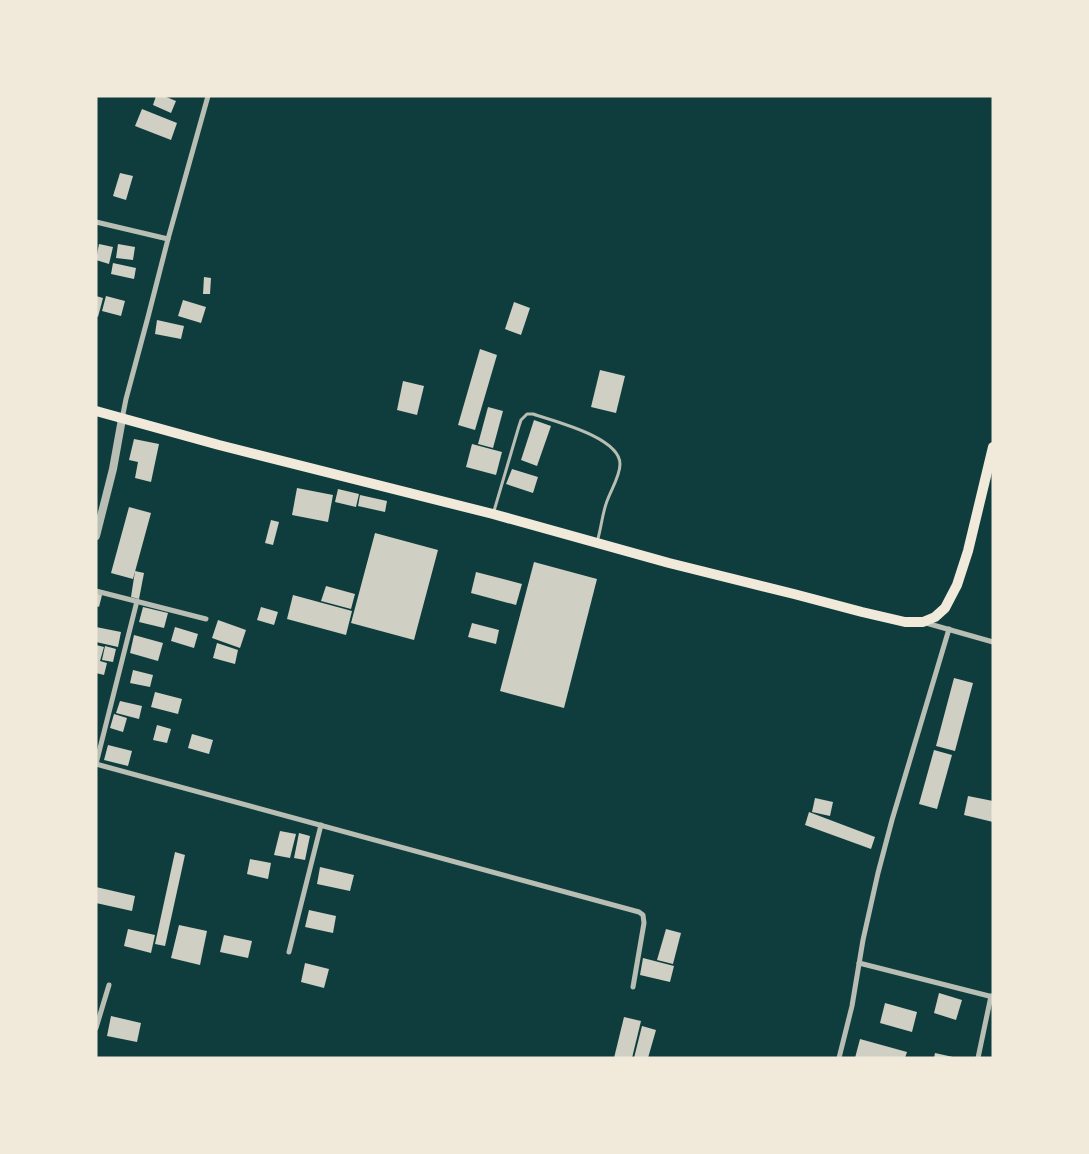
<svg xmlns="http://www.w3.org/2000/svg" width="1089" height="1154" font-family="'Work Sans',sans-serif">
<rect width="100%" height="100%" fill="#0f3d3e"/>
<!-- building -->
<g fill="#cfcfc3">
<polygon points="156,96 164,96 176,101 171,113 153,105"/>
<polygon points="142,109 177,123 171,140 135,126"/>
<polygon points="120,173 133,176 126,200 113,196"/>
<polygon points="99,244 113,247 109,264 96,260"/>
<polygon points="118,244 135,247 133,260 116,258"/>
<polygon points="113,263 136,268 134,279 111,274"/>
<polygon points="204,277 211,278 210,294 203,294"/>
<polygon points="96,296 103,298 98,317 96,316"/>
<polygon points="106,296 125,301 121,316 102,311"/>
<polygon points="183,300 206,307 201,323 178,316"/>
<polygon points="514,302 530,308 521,335 505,329"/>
<polygon points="157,320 184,326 181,339 155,334"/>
<polygon points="480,349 497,355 475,430 458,425"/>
<polygon points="600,370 625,376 616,413 591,407"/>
<polygon points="403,381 424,386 417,415 397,410"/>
<polygon points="488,407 503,411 493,448 478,444"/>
<polygon points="534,420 551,426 537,466 521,460"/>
<polygon points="134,439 159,444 151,482 135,478 138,462 129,460"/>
<polygon points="472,444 502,452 496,475 466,467"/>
<polygon points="512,469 538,477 533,493 506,484"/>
<polygon points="297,488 333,495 328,522 292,515"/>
<polygon points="338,489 359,494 356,507 335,502"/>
<polygon points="360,495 387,501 385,512 358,506"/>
<polygon points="129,507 151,513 133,579 111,573"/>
<polygon points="271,520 279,522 273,545 265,543"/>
<polygon points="375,533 438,550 414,640 351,623"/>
<polygon points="534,562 597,579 564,708 500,691"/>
<polygon points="135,571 144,573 139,599 131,597"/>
<polygon points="476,572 522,584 516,605 471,593"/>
<polygon points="326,586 355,594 351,609 321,601"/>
<polygon points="96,593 102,595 99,607 96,606"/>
<polygon points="293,595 352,611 346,635 287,619"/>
<polygon points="143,607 168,613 164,628 139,622"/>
<polygon points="261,607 278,612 274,625 257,620"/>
<polygon points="218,620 246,630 240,648 212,638"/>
<polygon points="472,623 499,630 496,644 468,637"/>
<polygon points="96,627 121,632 118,647 96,642"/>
<polygon points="175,627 198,634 194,648 171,641"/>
<polygon points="134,635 163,643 158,661 130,653"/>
<polygon points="217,643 238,650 235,664 213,658"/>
<polygon points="96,645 104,647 100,661 107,663 104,675 96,673"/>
<polygon points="105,646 116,649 113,662 102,660"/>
<polygon points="133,670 153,675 150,687 130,683"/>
<polygon points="954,678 973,683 955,751 936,746"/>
<polygon points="155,692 182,699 178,714 151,707"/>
<polygon points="120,701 142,706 139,719 116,713"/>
<polygon points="114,714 127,718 123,732 110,728"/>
<polygon points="157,725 171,729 167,743 153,740"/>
<polygon points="192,734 213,740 209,754 188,748"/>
<polygon points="108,745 132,751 128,766 104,760"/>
<polygon points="934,750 952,755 937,809 919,804"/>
<polygon points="968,796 993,801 993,822 964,815"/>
<polygon points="815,798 833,802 830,816 812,812"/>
<polygon points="809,812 875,837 871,849 805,825"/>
<polygon points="280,831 296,834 290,858 274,855"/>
<polygon points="299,833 310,836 305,860 294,858"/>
<polygon points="175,852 185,855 165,946 155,944"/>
<polygon points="250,859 271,863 268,879 247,874"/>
<polygon points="320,867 354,875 350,891 317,884"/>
<polygon points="96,887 135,896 132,911 96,903"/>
<polygon points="309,910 336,916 333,933 305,927"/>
<polygon points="179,925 207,931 200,965 171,958"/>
<polygon points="128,929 155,935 151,953 124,946"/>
<polygon points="666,929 681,933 673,964 657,960"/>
<polygon points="224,935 252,941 248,958 220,952"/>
<polygon points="643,958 674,966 670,982 640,975"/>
<polygon points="305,963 329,969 324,988 301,982"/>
<polygon points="939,993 962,1000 956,1020 934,1013"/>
<polygon points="885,1003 917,1012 912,1032 880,1023"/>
<polygon points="111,1016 141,1023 137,1042 107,1036"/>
<polygon points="624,1017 641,1021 632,1058 614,1058"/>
<polygon points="642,1026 656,1030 648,1058 634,1058"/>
<polygon points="860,1039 907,1052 905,1058 855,1058"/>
<polygon points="935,1053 953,1057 953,1058 934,1058"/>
</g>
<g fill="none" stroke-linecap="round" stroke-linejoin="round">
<!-- service -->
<path stroke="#b8beb3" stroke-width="3" d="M494,511L519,426L521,420L527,414H533C553,421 620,437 620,464C620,477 610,491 606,504C602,516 601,529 597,542"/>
<!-- minor -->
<g stroke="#b8beb3" stroke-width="5">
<polyline points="96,222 168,239"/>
<polyline points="122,419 126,399 148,317 168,239 208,96"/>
<polyline points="96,591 206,619"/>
<polyline points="926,623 993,642"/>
<polyline points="96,764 639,912 643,915 644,923 633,987"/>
<polyline points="96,764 137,601"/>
<polyline points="289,952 321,825"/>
<polyline points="859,963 993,997"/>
<polyline points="96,1028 109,985"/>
<polyline points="839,1058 852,1006 863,940 878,873 892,820 949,629"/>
<polyline points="978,1058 991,996"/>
</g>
<!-- tertiary -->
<polyline stroke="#b8beb3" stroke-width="8" points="96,536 113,469 122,419"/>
<!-- trunk -->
<polyline stroke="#f1e9da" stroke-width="10" points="96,411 219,445 493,514 669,563 794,594 862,612 905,622 923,622 935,617 945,608 957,585 968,551 993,447"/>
</g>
<!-- border -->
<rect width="1089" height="1154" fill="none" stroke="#f1e9da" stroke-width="195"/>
</svg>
